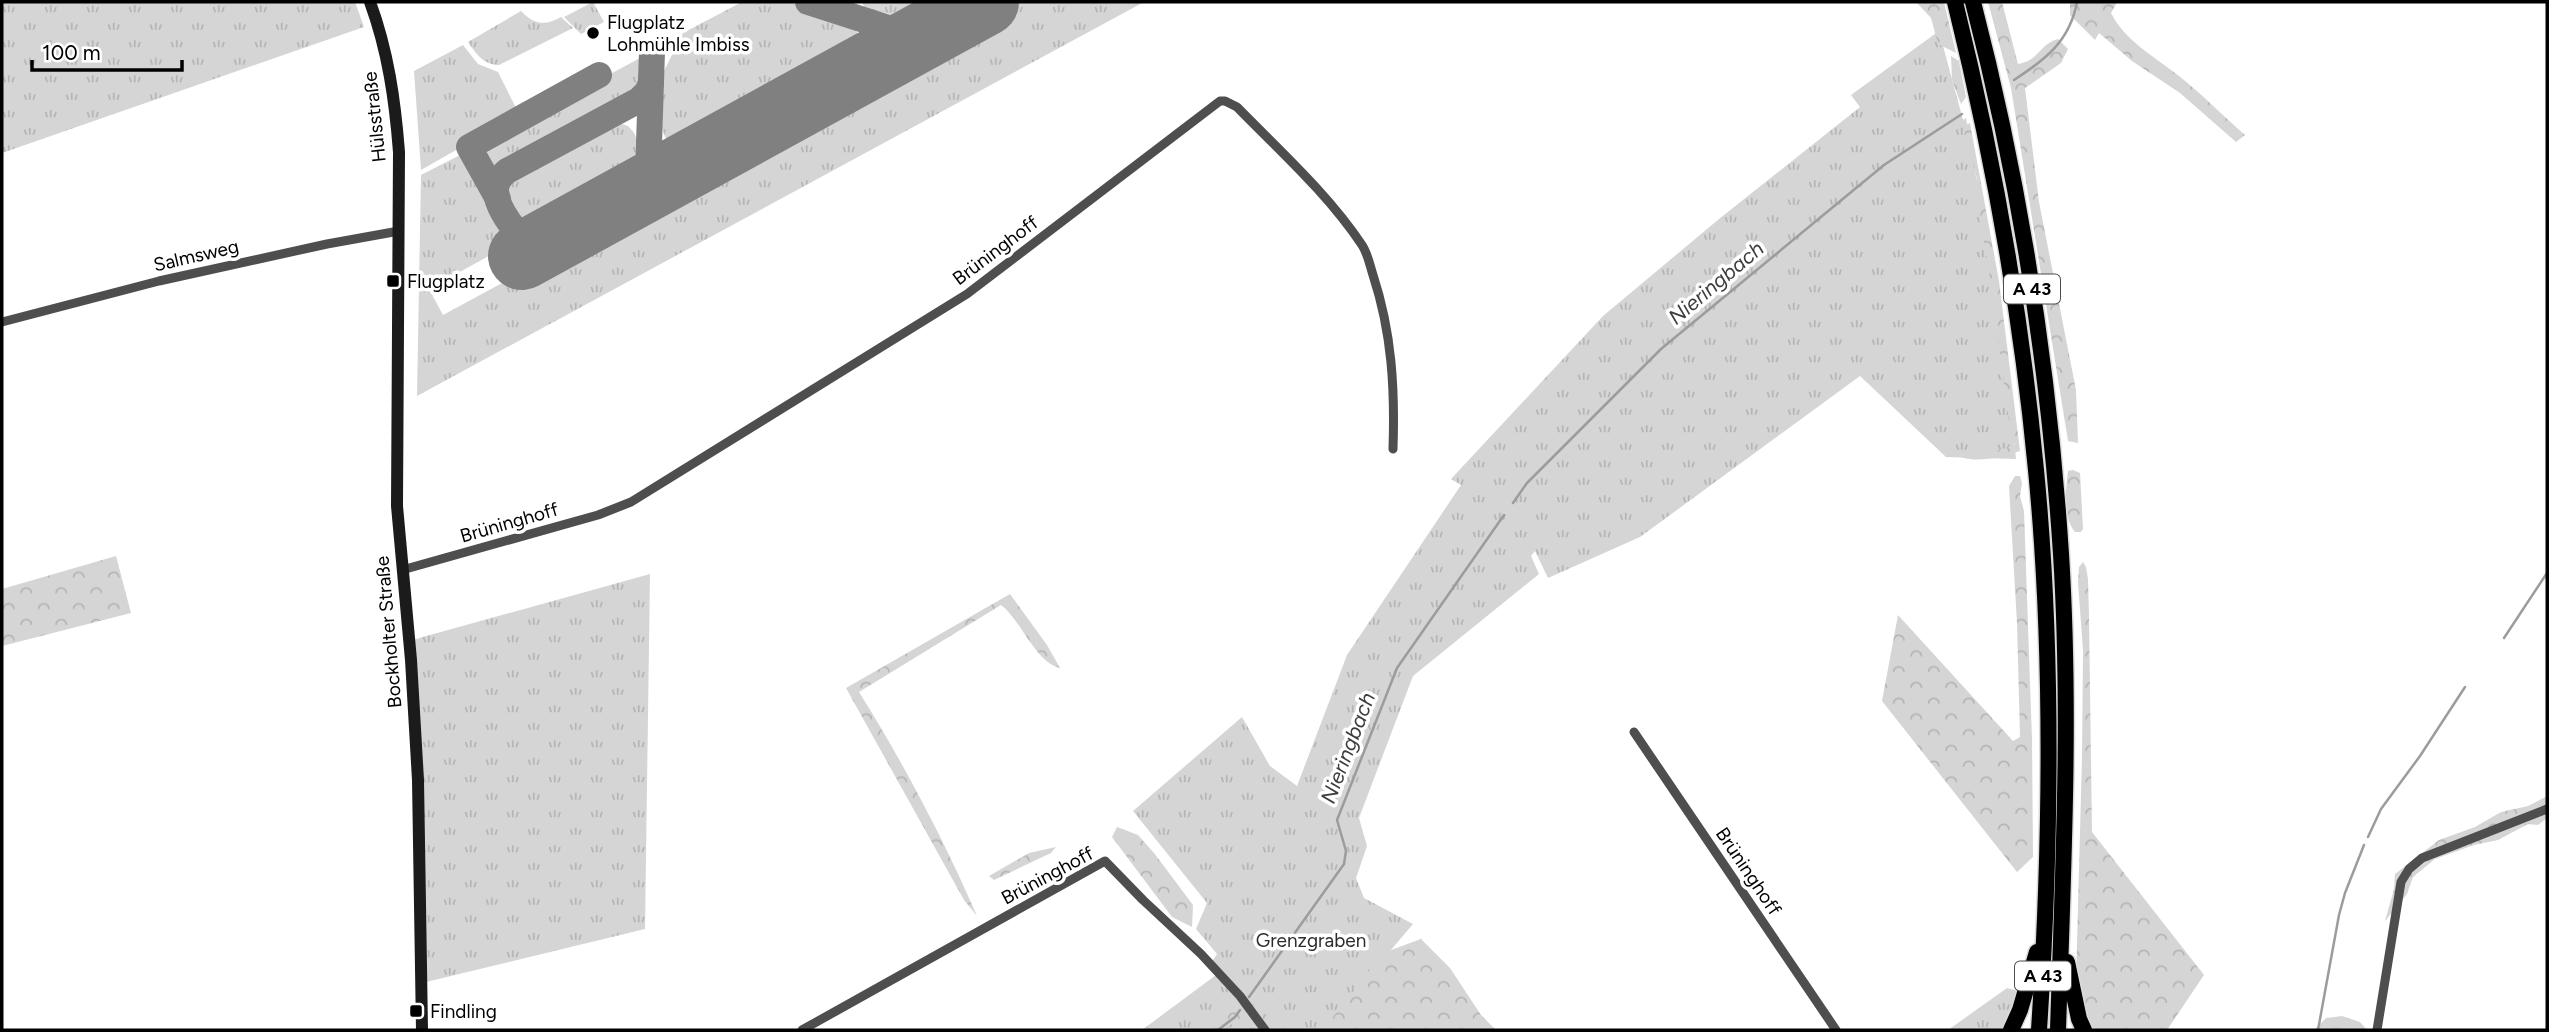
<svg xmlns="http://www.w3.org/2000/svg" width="2549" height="1032" font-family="Figtree,sans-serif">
<defs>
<pattern id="grass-tufts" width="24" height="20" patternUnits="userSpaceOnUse" patternTransform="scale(1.75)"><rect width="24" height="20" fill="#d5d5d5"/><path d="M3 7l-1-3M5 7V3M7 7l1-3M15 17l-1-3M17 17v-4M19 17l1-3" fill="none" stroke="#b5b5b5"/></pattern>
<pattern id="forest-crowns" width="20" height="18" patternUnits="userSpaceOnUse" patternTransform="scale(1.75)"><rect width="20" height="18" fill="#d5d5d5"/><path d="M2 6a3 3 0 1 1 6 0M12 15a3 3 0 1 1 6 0" fill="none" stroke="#b5b5b5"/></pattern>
</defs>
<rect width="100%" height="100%" fill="#fff"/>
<!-- grass -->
<g fill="url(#grass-tufts)">
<polygon points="2,2 355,2 364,27 2,153"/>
<polygon points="593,2 604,22 581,34 564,17"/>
<path d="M790,2C813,9 877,19 856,56L692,146L682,147L672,144L665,137L662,128L664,71L683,33L740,3Z"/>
<path d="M862,2H956L906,28C889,23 868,20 862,2Z"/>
<polygon points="1020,2 1144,2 417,396 421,175 462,154 466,154 514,242 429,289 443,315"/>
<path d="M521,11C534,25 546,26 561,17L573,28L499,65C484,65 476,54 468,42Z"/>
<polygon points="1939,31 1963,120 1966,118 2004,339 2016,459 1946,457 1860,376 1640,537 1548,578 1535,551 1531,556 1539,574 1413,676 1359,818 1367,846 1356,878 1364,898 1413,924 1323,1030 1142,1030 1220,972 1211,963 1217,954 1196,929 1207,903 1133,811 1242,717 1270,766 1297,786 1347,655 1461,485 1451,479 1603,316 1719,219 1860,107 1851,95"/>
<polygon points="463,45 478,64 498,72 519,114 421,170 414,71"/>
<polygon points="640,58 639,86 633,96 495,171 488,169 478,151 479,145"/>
<path d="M616,122L628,126C641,137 641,159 635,175L544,226L536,228L519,224C509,209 500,195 510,178L604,125Z"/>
<polygon points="650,574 645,929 426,982 412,640"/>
<polygon points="2007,988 2018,991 2004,1030 1948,1030"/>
</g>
<!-- forest -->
<g fill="url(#forest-crowns)">
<polygon points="1916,2 1944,2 1956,53 1938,44 1931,18"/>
<path d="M1988,2H2002L2018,64C2039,61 2039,44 2058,39L2068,49L2061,63L2025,88L2039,202L2076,390L2078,443L2068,441L2011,88Z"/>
<path d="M2070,2H2117L2111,13C2125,41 2155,57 2179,76C2202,94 2223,116 2245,135L2236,142L2180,93L2132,61L2099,33L2095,40L2070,15Z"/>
<polygon points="1951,56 1959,61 1966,97 1961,104 1952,80"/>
<path d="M1970,123L1999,281L2020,451C1997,458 1967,467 1947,449L1983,455L2015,445L2010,428L1988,264L1972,182L1977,179L1964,126Z"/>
<path d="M2073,470L2080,473L2083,529L2081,532H2075C2062,516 2066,489 2068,471Z"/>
<polygon points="2015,476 2020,476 2022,483 2020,496 2024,511 2032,740 2033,857 2017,872 1882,701 1898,615 2013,741 2020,737 2017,623 2009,486"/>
<polygon points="116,556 131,613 2,646 2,589"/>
<polygon points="2083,562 2086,567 2088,579 2089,616 2092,832 2204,975 2167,1030 2103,1030 2087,1027 2076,982 2082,757 2083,650 2078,583 2079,567"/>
<path d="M1010,594L1047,645L1060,668C1035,662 1021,620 1001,605L859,692C904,764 943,838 977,916L964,900L846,688Z"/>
<polygon points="2547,796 2547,818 2538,825 2528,824 2498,840 2474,845 2435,859 2413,877 2407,894 2385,921 2394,889 2395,874 2439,840 2475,827 2501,812 2528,806"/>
<polygon points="1117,827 1138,835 1154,853 1193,905 1192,927 1172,917 1112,837"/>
<polygon points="1056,847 1051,853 994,880 989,876 1029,853"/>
<polygon points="1421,939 1450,968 1481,1015 1496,1030 1323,1030 1383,953"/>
<polygon points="1243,998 1288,1030 1247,1030 1239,1020 1221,1030 1206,1030"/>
<polygon points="2342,1016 2360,1022 2367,1030 2314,1030 2326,1018"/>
</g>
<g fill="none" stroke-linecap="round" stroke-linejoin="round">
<!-- stream -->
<g stroke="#9c9c9c" stroke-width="2.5">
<path d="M2014,80C2045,60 2070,41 2077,2"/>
<polyline points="1513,503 1527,483 1661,349 1884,165 1962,114"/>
<polyline points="2504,638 2547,573"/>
<polyline points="2368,837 2381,809 2420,756 2465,687"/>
<polyline points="1249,997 1344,864 1346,851 1337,820 1397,668 1504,515"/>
<polyline points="1218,1030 1235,1017 1240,1010"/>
<polyline points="2318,1030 2339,915 2345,893 2364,845"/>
</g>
<!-- taxiway -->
<g stroke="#808080" stroke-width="26">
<path d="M808,2L870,22C888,34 887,52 870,64"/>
<polyline points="870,22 911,36 927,33"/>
<path d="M649,147C656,168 671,171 690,164"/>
<polyline points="637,193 645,184 648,175 652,51"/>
<polyline points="498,199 469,147 599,75"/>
<path d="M554,238L534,244C518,240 496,207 496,190C496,182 500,177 507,171L639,100L647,92L651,83"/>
</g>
<!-- runway -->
<polyline stroke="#808080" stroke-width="68" points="522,256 985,2"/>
<!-- highway casing -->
<g stroke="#dbdbdb" stroke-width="19">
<g id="highway">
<path d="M1955,2C1993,156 2021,312 2036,470C2054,656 2051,845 2039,1030"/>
<path d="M1973,2C2020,183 2049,368 2061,554C2071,713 2063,872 2058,1030"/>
<polyline points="2067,962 2079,1019 2084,1030"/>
<polyline points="2011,1030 2020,1010 2037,952"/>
</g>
</g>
<!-- street -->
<g stroke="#4e4e4e" stroke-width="9">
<polyline points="2,322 159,281 327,244 399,231"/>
<path d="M402,570L598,515L631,502L967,294L1220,101H1225L1237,107C1280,151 1328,194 1362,245C1368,254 1370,266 1373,275C1392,333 1395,389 1393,449"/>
<polyline points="1634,732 1836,1030"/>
<polyline points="802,1030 1105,861 1143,900 1201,954 1240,996 1265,1030"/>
<polyline points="2377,1030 2401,882 2409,869 2422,858 2547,809"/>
</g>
<!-- secondary -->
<path stroke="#1b1b1b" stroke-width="12" d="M370,2C388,51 395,100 399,152L397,506L411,660L418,780L422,1030"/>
<!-- highway -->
<use href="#highway" stroke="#000" stroke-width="16"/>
</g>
<!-- markers -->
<g fill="#000" stroke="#fff" stroke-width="2.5">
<circle cx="593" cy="33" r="7"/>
<rect x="386" y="274" width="14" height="14" rx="3.5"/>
<rect x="409" y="1004" width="14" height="14" rx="3.5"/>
</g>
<g text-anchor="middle" stroke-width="7" stroke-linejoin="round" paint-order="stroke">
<!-- shield labels -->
<g fill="#fff" stroke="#4c4c4c" stroke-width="2">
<rect x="2004" y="274.5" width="56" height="29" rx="5"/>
<rect x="2015" y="961.5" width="56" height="29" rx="5"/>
</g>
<g font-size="18" font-weight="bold" fill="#000">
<text x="2032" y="295">A 43</text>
<text x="2043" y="982">A 43</text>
</g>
<!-- poi labels -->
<g font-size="19" fill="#000" stroke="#fff" text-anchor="start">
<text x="607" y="29">Flugplatz<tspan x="607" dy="22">Lohmühle Imbiss</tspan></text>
<text x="407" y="288">Flugplatz</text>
<text x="430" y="1018">Findling</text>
</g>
<!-- street labels -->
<g font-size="19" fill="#000" stroke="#fff">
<text transform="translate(374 117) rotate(-96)" y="7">Hülsstraße</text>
<text transform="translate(995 250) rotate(-37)" y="7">Brüninghoff</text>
<text transform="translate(196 255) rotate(-13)" y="7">Salmsweg</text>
<text transform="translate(509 522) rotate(-16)" y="7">Brüninghoff</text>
<text transform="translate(388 632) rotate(-95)" y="7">Bockholter Straße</text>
<text transform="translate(1749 871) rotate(56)" y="7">Brüninghoff</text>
<text transform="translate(1047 875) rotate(-28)" y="7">Brüninghoff</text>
</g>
<!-- park labels -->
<g font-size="19" fill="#2c2c2c" stroke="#fff">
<text x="1311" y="947">Grenzgraben</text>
</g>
<!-- water labels -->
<g font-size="21" font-style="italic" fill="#3d3d3d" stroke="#fff">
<text transform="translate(1716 283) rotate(-40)" y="7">Nieringbach</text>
<text transform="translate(1348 748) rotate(-69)" y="7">Nieringbach</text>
</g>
</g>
<!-- border -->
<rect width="2549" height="1032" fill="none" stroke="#000000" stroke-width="7"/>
<!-- scale -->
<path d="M32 60v10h150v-10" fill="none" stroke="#000000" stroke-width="3.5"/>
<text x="42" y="60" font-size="21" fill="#000000" stroke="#ffffff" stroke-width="5" paint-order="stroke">100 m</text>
</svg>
